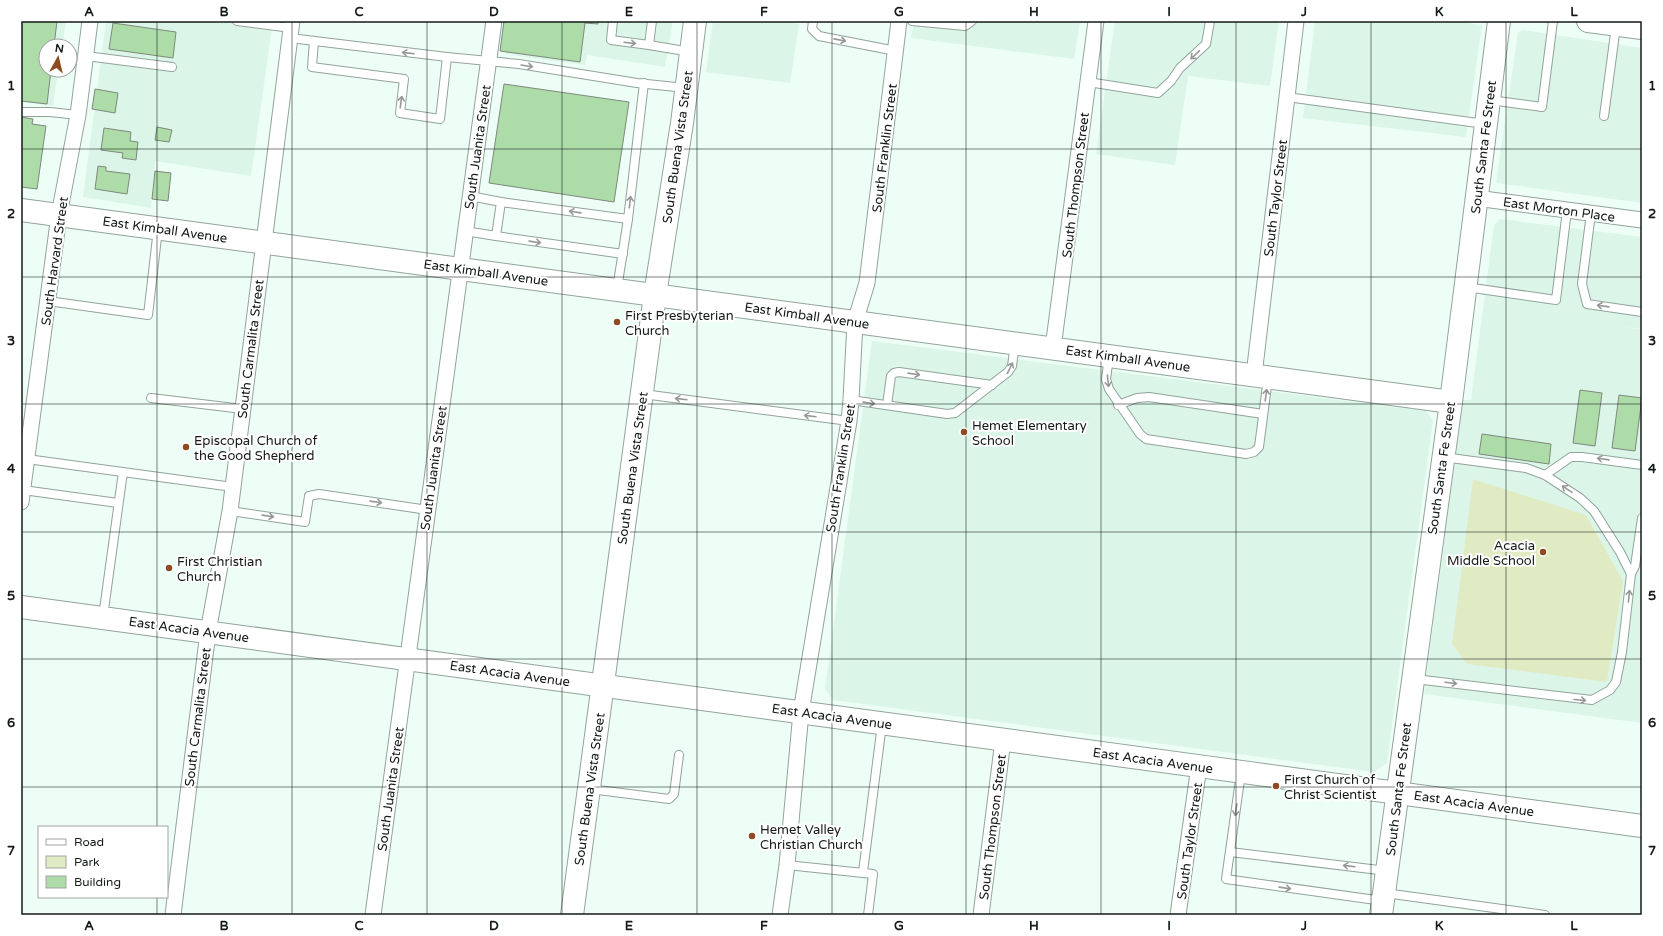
<svg xmlns="http://www.w3.org/2000/svg" width="1663" height="936" font-family="'Varela Round',sans-serif">
<rect width="100%" height="100%" fill="#ecfef5"/>
<!-- built -->
<g fill="#dbf6e9">
<polygon points="21,21 66,21 62,46 46,46 46,70 58,70 53,106 21,102"/>
<polygon points="106,21 273,21 251,176 155,161 151,208 83,197"/>
<polygon points="509,21 673,21 665,67 587,55 585,65 505,54"/>
<polygon points="713,21 794,21 794,23 799,24 790,83 706,72"/>
<polygon points="914,21 1080,21 1074,59 911,38"/>
<polygon points="1115,21 1279,21 1270,86 1188,76 1175,165 1096,154"/>
<polygon points="1315,21 1453,21 1482,25 1466,137 1303,118"/>
<polygon points="1523,30 1642,48 1642,203 1496,183 1518,32"/>
<polygon points="1500,219 1642,237 1642,329 1623,327 1642,330 1642,723 1424,694 1463,400 1471,400 1494,225"/>
<polygon points="872,341 1426,411 1433,420 1387,763 1374,772 833,700 825,689"/>
</g>
<!-- green -->
<polygon fill="#e1ebc3" points="1473,479 1586,515 1623,581 1607,682 1467,664 1452,644"/>
<!-- building -->
<g fill="#addca8" stroke="#7e897c">
<polygon points="21,21 57,21 54,46 46,46 46,70 51,70 47,104 21,101"/>
<polygon points="504,21 598,21 598,24 585,23 580,62 500,51"/>
<polygon points="113,23 176,32 173,58 109,49"/>
<polygon points="504,84 629,102 614,202 489,183"/>
<polygon points="95,89 118,93 115,113 92,109"/>
<polygon points="21,117 33,119 32,124 46,126 37,189 21,187"/>
<polygon points="157,127 172,130 169,142 155,140"/>
<polygon points="104,128 131,132 130,141 138,142 136,160 122,158 123,153 101,150"/>
<polygon points="98,166 106,167 106,171 130,174 127,194 95,189"/>
<polygon points="155,171 171,173 168,201 152,199"/>
<polygon points="1580,390 1602,393 1595,446 1573,443"/>
<polygon points="1619,395 1642,398 1635,451 1612,448"/>
<polygon points="1482,434 1551,444 1549,464 1479,454"/>
</g>
<g fill="none" stroke-linecap="round" stroke-linejoin="round">
<!-- lane casing -->
<g stroke="#92a39b" stroke-width="10">
<g id="lane">
<polyline points="237,21 291,28"/>
<polyline points="613,21 611,40 649,45 652,21"/>
<polyline points="813,21 812,29 819,36 896,51"/>
<polyline points="912,21 965,26 972,21"/>
<polyline points="290,38 447,57 519,64 637,83 686,88"/>
<polyline points="314,41 312,67 404,79 400,113 440,119 447,57"/>
<polyline points="649,45 691,52"/>
<polyline points="86,56 172,67"/>
<polyline points="1088,82 1158,93 1171,81 1180,68 1206,44 1210,21"/>
<polyline points="1287,97 1485,124"/>
<polyline points="1490,100 1542,107 1553,21"/>
<polyline points="21,112 50,112 78,115"/>
<polyline points="1604,116 1616,26"/>
<polyline points="501,202 628,219"/>
<polyline points="1591,213 1582,284 1587,304 1642,312"/>
<polyline points="465,231 496,236 501,202 470,196"/>
<polyline points="496,236 623,254"/>
<polyline points="1466,287 1556,300 1567,210"/>
<polyline points="617,289 628,219 644,83"/>
<polyline points="48,301 148,315 158,229"/>
<polyline points="1109,357 1106,379 1109,389 1140,434 1146,439 1246,454 1254,452 1259,447 1268,378"/>
<polyline points="643,394 849,421"/>
<polyline points="151,398 243,409"/>
<polyline points="851,400 947,414 955,413 1008,372 1012,366 1015,344"/>
<polyline points="887,405 891,376 894,373 899,372 992,385"/>
<polyline points="1118,405 1137,398 1149,397 1263,414"/>
<polyline points="27,459 233,487"/>
<polyline points="1545,475 1571,457 1582,457 1642,465"/>
<polyline points="23,490 118,503"/>
<polyline points="230,511 305,522 309,496 319,494 428,510"/>
<polyline points="1631,574 1635,566 1642,518"/>
<polyline points="103,617 123,472"/>
<polyline points="1415,679 1592,700 1610,690 1616,682 1622,652 1631,574 1620,552 1594,511 1580,498 1545,475 1526,468 1443,457"/>
<polyline points="1241,773 1226,879 1383,901"/>
<polyline points="590,789 669,799 674,794 679,755"/>
<polyline points="1230,852 1387,871"/>
<polyline points="787,865 873,874 868,915"/>
<polyline points="863,872 882,724"/>
<polyline points="1385,893 1545,915"/>
</g>
</g>
<!-- street casing -->
<g stroke="#92a39b" stroke-width="17">
<g id="street">
<polyline points="1476,198 1642,220"/>
<polyline points="1053,348 1096,21"/>
<polyline points="1254,375 1296,21"/>
<polyline points="21,502 59,215 78,115 90,21"/>
<polyline points="173,915 208,632 230,511 292,21"/>
<polyline points="373,915 494,21"/>
<polyline points="780,915 787,865 801,712 849,421 851,400 855,322 867,283 899,21"/>
<polyline points="981,915 1003,740"/>
<polyline points="1178,915 1199,766"/>
</g>
</g>
<!-- secondary casing -->
<g stroke="#92a39b" stroke-width="24">
<g id="secondary">
<polyline points="21,210 1451,402"/>
<polyline points="21,607 1642,826"/>
<polyline points="572,915 655,295 682,123 695,21"/>
<polyline points="1381,915 1451,402 1499,21"/>
</g>
</g>
<!-- primary casing -->
<g stroke="#92a39b" stroke-width="24">
<polyline id="primary" points="1588,21 1642,28"/>
</g>
<!-- lane -->
<use href="#lane" stroke="#fff" stroke-width="8"/>
<!-- street -->
<use href="#street" stroke="#fff" stroke-width="15"/>
<!-- secondary -->
<use href="#secondary" stroke="#fff" stroke-width="22"/>
<!-- primary -->
<use href="#primary" stroke="#fff" stroke-width="22"/>
</g>
<!-- one-way arrows -->
<defs><path id="oneway-shaft" d="M-6 0H5M1.5-3L5.5 0L1.5 3" fill="none" stroke-width="1.6" stroke-linecap="round" stroke-linejoin="round"/></defs>
<g stroke="#959897">
<use href="#oneway-shaft" transform="translate(840 40) rotate(11)"/>
<use href="#oneway-shaft" transform="translate(630 43) rotate(7)"/>
<use href="#oneway-shaft" transform="translate(408 53) rotate(-173)"/>
<use href="#oneway-shaft" transform="translate(1195 55) rotate(136)"/>
<use href="#oneway-shaft" transform="translate(527 66) rotate(9)"/>
<use href="#oneway-shaft" transform="translate(401 102) rotate(-82)"/>
<use href="#oneway-shaft" transform="translate(630 202) rotate(-83)"/>
<use href="#oneway-shaft" transform="translate(575 212) rotate(-172)"/>
<use href="#oneway-shaft" transform="translate(535 242) rotate(8)"/>
<use href="#oneway-shaft" transform="translate(1603 306) rotate(-172)"/>
<use href="#oneway-shaft" transform="translate(1010 368) rotate(-64)"/>
<use href="#oneway-shaft" transform="translate(914 374) rotate(8)"/>
<use href="#oneway-shaft" transform="translate(1108 381) rotate(84)"/>
<use href="#oneway-shaft" transform="translate(1266 395) rotate(-82)"/>
<use href="#oneway-shaft" transform="translate(681 399) rotate(-173)"/>
<use href="#oneway-shaft" transform="translate(869 403) rotate(8)"/>
<use href="#oneway-shaft" transform="translate(810 416) rotate(-173)"/>
<use href="#oneway-shaft" transform="translate(1603 459) rotate(-172)"/>
<use href="#oneway-shaft" transform="translate(1567 489) rotate(-146)"/>
<use href="#oneway-shaft" transform="translate(376 502) rotate(8)"/>
<use href="#oneway-shaft" transform="translate(268 516) rotate(8)"/>
<use href="#oneway-shaft" transform="translate(1629 596) rotate(-84)"/>
<use href="#oneway-shaft" transform="translate(1451 683) rotate(7)"/>
<use href="#oneway-shaft" transform="translate(1580 700) rotate(5)"/>
<use href="#oneway-shaft" transform="translate(1236 810) rotate(98)"/>
<use href="#oneway-shaft" transform="translate(1349 866) rotate(-173)"/>
<use href="#oneway-shaft" transform="translate(1285 888) rotate(8)"/>
</g>
<!-- grid -->
<path fill="none" stroke="#141a17" stroke-width="1" stroke-opacity="0.55" d="M157,21V827M292,21V915M427,21V915M562,21V915M697,21V915M832,21V915M966,21V915M1101,21V915M1236,21V915M1371,21V915M1506,21V915M21,149H1642M21,277H1642M21,404H1642M21,532H1642M21,659H1642M21,787H1642M157,897V915"/>
<!-- markers -->
<g fill="#904a22" stroke="#fff" stroke-width="1.5">
<circle cx="617" cy="322" r="4"/>
<circle cx="964" cy="432" r="4"/>
<circle cx="186" cy="447" r="4"/>
<circle cx="1543" cy="552" r="4"/>
<circle cx="169" cy="568" r="4"/>
<circle cx="1276" cy="786" r="4"/>
<circle cx="752" cy="836" r="4"/>
</g>
<g text-anchor="middle" stroke-width="4" stroke-linejoin="round" paint-order="stroke">
<!-- street labels -->
<g font-size="13" fill="#141a17" stroke="#fff">
<text transform="translate(477 147) rotate(-82)" y="5">South Juanita Street</text>
<text transform="translate(677 147) rotate(-82)" y="5">South Buena Vista Street</text>
<text transform="translate(1483 147) rotate(-83)" y="5">South Santa Fe Street</text>
<text transform="translate(884 148) rotate(-83)" y="5">South Franklin Street</text>
<text transform="translate(1075 185) rotate(-83)" y="5">South Thompson Street</text>
<text transform="translate(1275 198) rotate(-83)" y="5">South Taylor Street</text>
<text transform="translate(1559 209) rotate(8)" y="5">East Morton Place</text>
<text transform="translate(165 229) rotate(8)" y="5">East Kimball Avenue</text>
<text transform="translate(54 261) rotate(-82)" y="5">South Harvard Street</text>
<text transform="translate(486 272) rotate(8)" y="5">East Kimball Avenue</text>
<text transform="translate(807 315) rotate(8)" y="5">East Kimball Avenue</text>
<text transform="translate(250 349) rotate(-83)" y="5">South Carmalita Street</text>
<text transform="translate(1128 358) rotate(8)" y="5">East Kimball Avenue</text>
<text transform="translate(433 468) rotate(-82)" y="5">South Juanita Street</text>
<text transform="translate(632 468) rotate(-82)" y="5">South Buena Vista Street</text>
<text transform="translate(840 468) rotate(-81)" y="5">South Franklin Street</text>
<text transform="translate(1441 468) rotate(-82)" y="5">South Santa Fe Street</text>
<text transform="translate(189 629) rotate(8)" y="5">East Acacia Avenue</text>
<text transform="translate(510 673) rotate(8)" y="5">East Acacia Avenue</text>
<text transform="translate(832 716) rotate(8)" y="5">East Acacia Avenue</text>
<text transform="translate(197 717) rotate(-83)" y="5">South Carmalita Street</text>
<text transform="translate(1153 760) rotate(8)" y="5">East Acacia Avenue</text>
<text transform="translate(390 789) rotate(-82)" y="5">South Juanita Street</text>
<text transform="translate(589 789) rotate(-82)" y="5">South Buena Vista Street</text>
<text transform="translate(1398 789) rotate(-83)" y="5">South Santa Fe Street</text>
<text transform="translate(1474 803) rotate(8)" y="5">East Acacia Avenue</text>
<text transform="translate(992 827) rotate(-83)" y="5">South Thompson Street</text>
<text transform="translate(1189 841) rotate(-82)" y="5">South Taylor Street</text>
</g>
<!-- poi labels -->
<g font-size="13" fill="#141a17" stroke="#fff" text-anchor="start">
<text x="625" y="320">First Presbyterian<tspan x="625" dy="15">Church</tspan></text>
<text x="972" y="430">Hemet Elementary<tspan x="972" dy="15">School</tspan></text>
<text x="194" y="445">Episcopal Church of<tspan x="194" dy="15">the Good Shepherd</tspan></text>
<text x="1535" y="550" text-anchor="end">Acacia<tspan x="1535" dy="15">Middle School</tspan></text>
<text x="177" y="566">First Christian<tspan x="177" dy="15">Church</tspan></text>
<text x="1284" y="784">First Church of<tspan x="1284" dy="15">Christ Scientist</tspan></text>
<text x="760" y="834">Hemet Valley<tspan x="760" dy="15">Christian Church</tspan></text>
</g>
</g>
<!-- border -->
<rect width="1663" height="936" fill="none" stroke="#ffffff" stroke-width="44"/>
<!-- legend -->
<rect x="38" y="826" width="130" height="72" fill="#ffffff" stroke="#a1a3a2"/>
<rect x="46" y="839" width="20" height="6" fill="#ffffff" stroke="#a1a3a2"/>
<text x="74" y="846" font-size="12" fill="#141a17">Road</text>
<rect x="46" y="856" width="20" height="12" fill="#e1ebc3" stroke="#a1a3a2"/>
<text x="74" y="866" font-size="12" fill="#141a17">Park</text>
<rect x="46" y="876" width="20" height="12" fill="#addca8" stroke="#a1a3a2"/>
<text x="74" y="886" font-size="12" fill="#141a17">Building</text>
<!-- north arrow -->
<g transform="translate(58 58) rotate(8)"><circle r="19" fill="#ffffff" stroke="#a1a3a2"/>
<path d="M0-3L7 15L0 10L-7 15Z" fill="#904a22"/>
<text y="-6" font-size="11" font-weight="bold" text-anchor="middle" fill="#141a17">N</text>
</g>
<rect x="22" y="22" width="1619" height="892" fill="none" stroke="#141a17" stroke-width="1.5"/>
<g font-size="13" text-anchor="middle" font-weight="bold" fill="#141a17">
<text x="89" y="16">A</text>
<text x="224" y="16">B</text>
<text x="359" y="16">C</text>
<text x="494" y="16">D</text>
<text x="629" y="16">E</text>
<text x="764" y="16">F</text>
<text x="899" y="16">G</text>
<text x="1034" y="16">H</text>
<text x="1169" y="16">I</text>
<text x="1304" y="16">J</text>
<text x="1439" y="16">K</text>
<text x="1574" y="16">L</text>
<text x="11" y="90">1</text>
<text x="1652" y="90">1</text>
<text x="11" y="218">2</text>
<text x="1652" y="218">2</text>
<text x="11" y="345">3</text>
<text x="1652" y="345">3</text>
<text x="11" y="473">4</text>
<text x="1652" y="473">4</text>
<text x="11" y="600">5</text>
<text x="1652" y="600">5</text>
<text x="11" y="727">6</text>
<text x="1652" y="727">6</text>
<text x="11" y="855">7</text>
<text x="1652" y="855">7</text>
<text x="89" y="930">A</text>
<text x="224" y="930">B</text>
<text x="359" y="930">C</text>
<text x="494" y="930">D</text>
<text x="629" y="930">E</text>
<text x="764" y="930">F</text>
<text x="899" y="930">G</text>
<text x="1034" y="930">H</text>
<text x="1169" y="930">I</text>
<text x="1304" y="930">J</text>
<text x="1439" y="930">K</text>
<text x="1574" y="930">L</text>
</g>
</svg>
